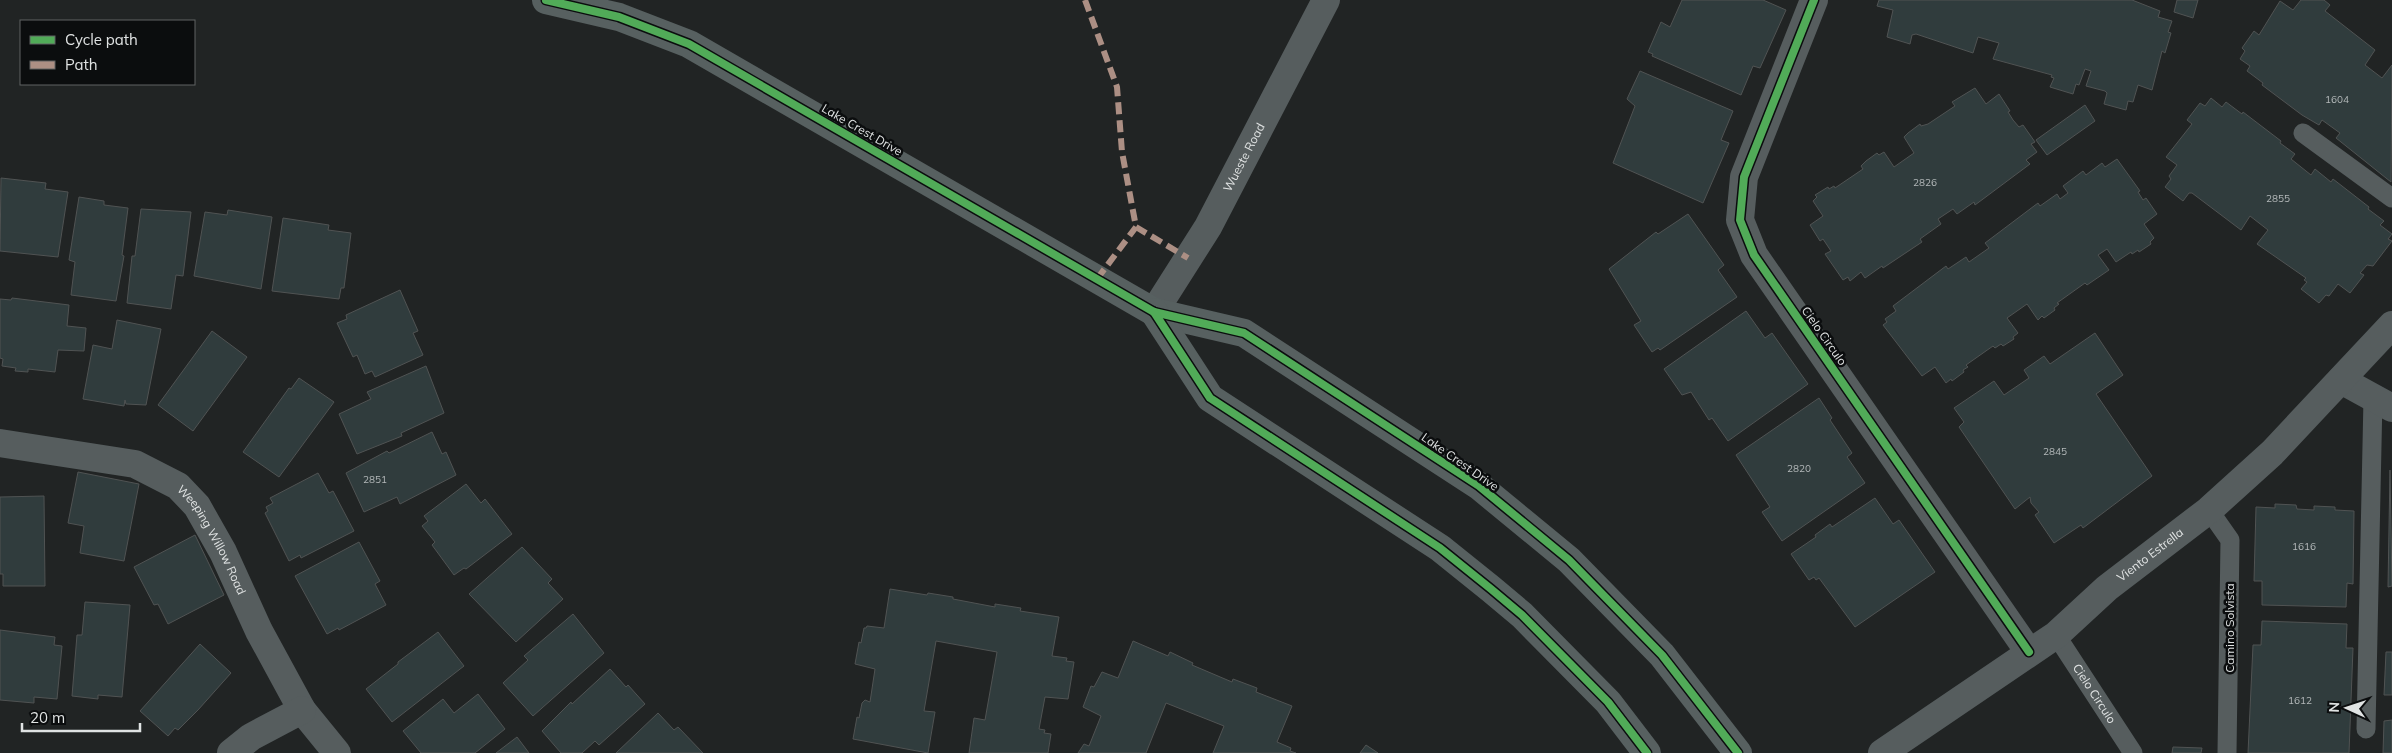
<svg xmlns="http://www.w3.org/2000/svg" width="2392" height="753" font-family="Mulish,sans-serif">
<rect width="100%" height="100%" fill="#212424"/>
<!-- building -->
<g fill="#303c3d" stroke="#505353">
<polygon points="1682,0 1763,0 1786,10 1760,68 1753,66 1741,95 1652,56 1653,54 1648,52 1661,22 1670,27"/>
<polygon points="1879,0 2132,0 2160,11 2158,17 2172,21 2168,32 2171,33 2165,53 2162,51 2152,90 2138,85 2133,102 2128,101 2126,110 2104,104 2107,93 2105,91 2086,86 2091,71 2085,69 2079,85 2076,84 2073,94 2050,87 2054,78 2051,77 2052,75 1993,59 1999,43 1978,37 1973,53 1916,34 1912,35 1910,44 1887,37 1893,10 1877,6"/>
<polygon points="2177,0 2198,0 2193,18 2174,12"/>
<polygon points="2301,0 2324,0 2330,5 2325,11 2375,50 2365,65 2382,78 2392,65 2391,182 2336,138 2340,133 2322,120 2319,125 2302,115 2262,85 2263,83 2247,71 2250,66 2240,59 2245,51 2242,48 2254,31 2259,35 2280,1 2293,10"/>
<polygon points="1640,71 1733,111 1721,140 1729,143 1703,203 1613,163 1635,106 1627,99"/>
<polygon points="1975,88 1986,104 1999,94 2010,111 2008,112 2013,120 2019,127 2023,125 2035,142 2031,144 2037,152 2026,160 2030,164 1975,205 1974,202 1957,214 1953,209 1938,219 1941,224 1920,239 1922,242 1883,268 1882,266 1865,278 1861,272 1850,281 1848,277 1843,280 1825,254 1831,251 1823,239 1820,241 1810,225 1823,216 1813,201 1817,197 1815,195 1828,187 1829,189 1834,186 1835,188 1863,169 1861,166 1866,161 1877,153 1879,155 1884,152 1894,167 1914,153 1904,137 1908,133 1920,124 1921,126 1928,124 1955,106 1952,102"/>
<polygon points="2211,98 2222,107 2226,102 2242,114 2243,112 2281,141 2280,143 2295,154 2291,159 2311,175 2315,169 2331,182 2333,179 2369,207 2368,209 2384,221 2380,225 2392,234 2388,239 2392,241 2373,266 2367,265 2360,273 2364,275 2350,293 2338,284 2329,296 2326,295 2319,303 2301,289 2307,282 2304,280 2306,278 2257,244 2268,230 2250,216 2241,230 2192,193 2189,193 2183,201 2165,187 2171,179 2169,176 2177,165 2166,157 2192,124 2187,120 2200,103 2205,106"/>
<polygon points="2085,105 2095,121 2047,155 2036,140"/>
<polygon points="2117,159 2140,191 2138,192 2143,200 2146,198 2157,214 2144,224 2154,238 2150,242 2151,244 2139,252 2138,250 2132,254 2131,252 2116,262 2107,249 2098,255 2109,270 2087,285 2085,283 2057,303 2059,304 2054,308 2055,310 2044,318 2042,316 2038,320 2027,304 2007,318 2018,333 2013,337 2014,339 2003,346 2001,344 1995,348 1993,346 1966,365 1968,367 1963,370 1964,372 1952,381 1951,379 1946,383 1935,367 1922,376 1883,325 1887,322 1885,319 1896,311 1893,306 1946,266 1948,269 1966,257 1969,262 1989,248 1985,243 2038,203 2040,206 2057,194 2060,199 2068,193 2063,186 2083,171 2086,175 2102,163 2105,167"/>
<polygon points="1,178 46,183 45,189 68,192 58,257 0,251"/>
<polygon points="79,197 104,201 104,205 128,208 122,255 124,256 116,301 71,295 75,262 69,260"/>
<polygon points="141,209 191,212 183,276 176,275 171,309 127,303 132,256 135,256"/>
<polygon points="228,210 272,217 261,289 194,276 205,212 227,215"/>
<polygon points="1688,214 1724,265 1718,270 1737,297 1660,350 1658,348 1652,352 1634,325 1641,321 1609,269 1656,232 1658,234"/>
<polygon points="283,218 329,225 328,230 351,233 344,288 341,288 339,299 272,291"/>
<polygon points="400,290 418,331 413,333 423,355 375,377 372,371 365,374 357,355 353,357 337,323 347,319 346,315"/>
<polygon points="12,298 69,305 67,326 86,328 84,351 58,350 55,372 28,369 28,372 15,371 16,368 2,366 3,359 0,358 0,299 11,300"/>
<polygon points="1746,311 1765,338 1772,333 1808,384 1728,441 1712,418 1709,420 1691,392 1682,395 1664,369"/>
<polygon points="117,320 161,329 146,405 126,404 125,400 124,406 83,399 93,345 112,349"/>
<polygon points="212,331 247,357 193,431 158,405"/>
<polygon points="2095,333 2123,375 2096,394 2152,476 2083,528 2081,525 2054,543 2035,515 2039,512 2031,503 2030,497 2015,509 1959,427 1964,422 1954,408 1994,381 2004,395 2029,378 2024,370 2044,356 2050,364"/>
<polygon points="426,366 444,413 401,433 402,436 357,454 339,414 371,399 367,392"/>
<polygon points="299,378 334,402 279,477 243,452 289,388 291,389"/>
<polygon points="1819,398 1832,418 1830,420 1852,453 1847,457 1865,483 1782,541 1762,512 1770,507 1736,455"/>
<polygon points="432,432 442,454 446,452 456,475 400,504 397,497 364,512 346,473 387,451 389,453"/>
<polygon points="2390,470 2392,586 2388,587"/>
<polygon points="78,472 139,484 124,561 80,553 84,526 68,523"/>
<polygon points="318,473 329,493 333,491 354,531 301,558 300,555 289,561 265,513 268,511 266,507 273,503 270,498"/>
<polygon points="466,484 481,503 485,499 512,534 466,569 464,568 454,575 432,545 435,542 422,526 428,521 424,516"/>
<polygon points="44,496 45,586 3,586 3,574 0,574 0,497"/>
<polygon points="1875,498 1893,524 1899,520 1935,572 1855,627 1819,578 1816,580 1814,577 1809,580 1791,554 1816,537 1815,535 1830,524 1832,527"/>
<polygon points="2275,504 2296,505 2297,509 2314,510 2314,506 2335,507 2335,510 2354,511 2353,584 2347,583 2346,607 2262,605 2262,581 2254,581 2256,507 2275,508"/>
<polygon points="195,535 224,595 168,624 158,604 154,605 134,567"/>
<polygon points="359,542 380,581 375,584 386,605 339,630 338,628 327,634 295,576"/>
<polygon points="522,547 552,579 548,583 563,599 516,642 469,594"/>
<polygon points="890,589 927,595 928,593 953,597 953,599 995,607 995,604 1021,608 1020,611 1059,617 1052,656 1067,658 1066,661 1074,662 1068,699 1045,697 1039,729 1045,730 1044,733 1051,734 1048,753 969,753 974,718 985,720 997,652 936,641 924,711 935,712 928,753 853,739 857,717 859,718 862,703 865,700 870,702 875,669 855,664 859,642 861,643 864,628 866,628 867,626 884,628"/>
<polygon points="85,602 130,605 122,697 98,695 98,699 72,696 77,635 82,635"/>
<polygon points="573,614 604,653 533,716 503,683 528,660 524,656"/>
<polygon points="2262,621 2347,624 2346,648 2353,648 2349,753 2248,753 2253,645 2261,645"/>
<polygon points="0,630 55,637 54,645 62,646 57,699 34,697 34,703 0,700"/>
<polygon points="438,632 464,666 392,722 366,689 398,664 398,662"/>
<polygon points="1133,641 1168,656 1170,652 1193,663 1192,665 1232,682 1233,679 1257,688 1256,692 1292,706 1277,742 1291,748 1290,751 1296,753 1213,753 1224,726 1166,703 1146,753 1078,753 1084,744 1089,746 1101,716 1083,707 1091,686 1094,687 1102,672 1118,678"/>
<polygon points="200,644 231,673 198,710 178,730 175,728 168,736 140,711"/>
<polygon points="2386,652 2392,652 2392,695 2384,695"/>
<polygon points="610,669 626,687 628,685 645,704 599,745 595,741 582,753 561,753 542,731 571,702 572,704"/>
<polygon points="478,694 505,729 475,753 421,753 403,731 443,699 454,713"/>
<polygon points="658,713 674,730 678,727 703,753 616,753"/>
<polygon points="2392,720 2392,753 2383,753 2384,721"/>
<polygon points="517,737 529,753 496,753"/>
<polygon points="1366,745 1378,753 1360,753"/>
<polygon points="2173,747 2202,748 2201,753 2172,753"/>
</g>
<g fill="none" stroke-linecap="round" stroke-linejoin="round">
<!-- service -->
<g stroke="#565d5e" stroke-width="19">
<polyline points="2303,133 2392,198"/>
<polyline points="2209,510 2230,540 2227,753"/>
<path id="s1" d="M2056,635L2133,753"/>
<polyline points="2366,729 2373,398"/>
</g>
<!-- minor -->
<g stroke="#565d5e" stroke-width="28">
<polyline points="1814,0 1744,177 1740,220 1754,255 2029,652"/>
<polyline points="2341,380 2392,408"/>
<path id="s2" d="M0,443L135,464L178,486L197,506L223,552L259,631L302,710L337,753"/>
<polyline points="231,753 251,737 302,710"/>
<path id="s3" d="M1882,753L2056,635L2107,588L2209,510L2272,453L2392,325"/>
</g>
<!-- tertiary -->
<path stroke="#565d5e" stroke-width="28" id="s4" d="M1154,312L1208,227L1326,0"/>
<!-- secondary -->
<g stroke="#576060" stroke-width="28">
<polyline points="546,0 619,17 689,44 1154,312 1244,333 1479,486 1569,560 1662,655 1738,753"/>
<polyline points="1154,312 1210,398 1440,548 1491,589 1522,615 1608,702 1647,753"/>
</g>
<!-- quiet -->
<g stroke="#ac8f84" stroke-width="6" stroke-dasharray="12 6" stroke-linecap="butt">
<polyline points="1085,0 1117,87 1122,152 1136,227 1188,258"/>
<polyline points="1097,279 1136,227"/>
</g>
<!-- cycleway casing -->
<g stroke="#0b0d0e" stroke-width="11">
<g id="cycleway">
<polyline points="546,0 619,17 689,44 1154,312 1244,333 1479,486 1569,560 1662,655 1738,753"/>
<polyline points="1814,0 1744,177 1740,220 1754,255 2029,652"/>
<polyline points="1154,312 1210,398 1440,548 1491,589 1522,615 1608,702 1647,753"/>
</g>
</g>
<!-- cycleway -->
<use href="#cycleway" stroke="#51ab58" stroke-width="8"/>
</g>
<g text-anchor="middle" stroke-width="5" stroke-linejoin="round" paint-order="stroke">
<!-- number labels -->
<g font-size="10" fill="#b4b9ba">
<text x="2337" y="103">1604</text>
<text x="1925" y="186">2826</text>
<text x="2278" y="202">2855</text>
<text x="2055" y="455">2845</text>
<text x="1799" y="472">2820</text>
<text x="375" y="483">2851</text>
<text x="2304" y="550">1616</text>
<text x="2300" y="704">1612</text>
</g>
<!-- street labels -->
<g font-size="12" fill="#e0e3e3" stroke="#0b0d0e">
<text transform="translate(862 130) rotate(30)" y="4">Lake Crest Drive</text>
<text dy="4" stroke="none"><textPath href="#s4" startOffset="179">Wueste Road</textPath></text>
<text transform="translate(1824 336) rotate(55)" y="4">Cielo Circulo</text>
<text transform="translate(1460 462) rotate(35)" y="4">Lake Crest Drive</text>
<text dy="4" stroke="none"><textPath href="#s2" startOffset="249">Weeping Willow Road</textPath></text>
<text dy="4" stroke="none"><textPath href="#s3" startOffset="334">Viento Estrella</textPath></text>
<text transform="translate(2230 628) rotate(-90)" y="4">Camino Solvista</text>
<text dy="4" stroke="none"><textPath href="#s1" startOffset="70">Cielo Circulo</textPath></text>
</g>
</g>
<!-- legend -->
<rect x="20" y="20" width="175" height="65" fill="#0b0d0e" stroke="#606363"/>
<rect x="30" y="36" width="25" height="8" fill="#51ab58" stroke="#606363"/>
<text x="65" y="45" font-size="15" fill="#e0e3e3">Cycle path</text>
<rect x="30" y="61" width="25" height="8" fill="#ac8f84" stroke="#606363"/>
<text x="65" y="70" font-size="15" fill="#e0e3e3">Path</text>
<!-- north arrow -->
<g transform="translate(2347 708) rotate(273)" stroke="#0b0d0e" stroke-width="4" paint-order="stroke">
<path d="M0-4L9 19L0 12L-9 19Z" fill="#e0e3e3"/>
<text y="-8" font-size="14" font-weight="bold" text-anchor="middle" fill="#e0e3e3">N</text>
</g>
<!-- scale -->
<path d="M22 723v8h118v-8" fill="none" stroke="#e0e3e3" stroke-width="2.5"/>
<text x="30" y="723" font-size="15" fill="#e0e3e3" stroke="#0b0d0e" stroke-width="4" paint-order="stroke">20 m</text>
</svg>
